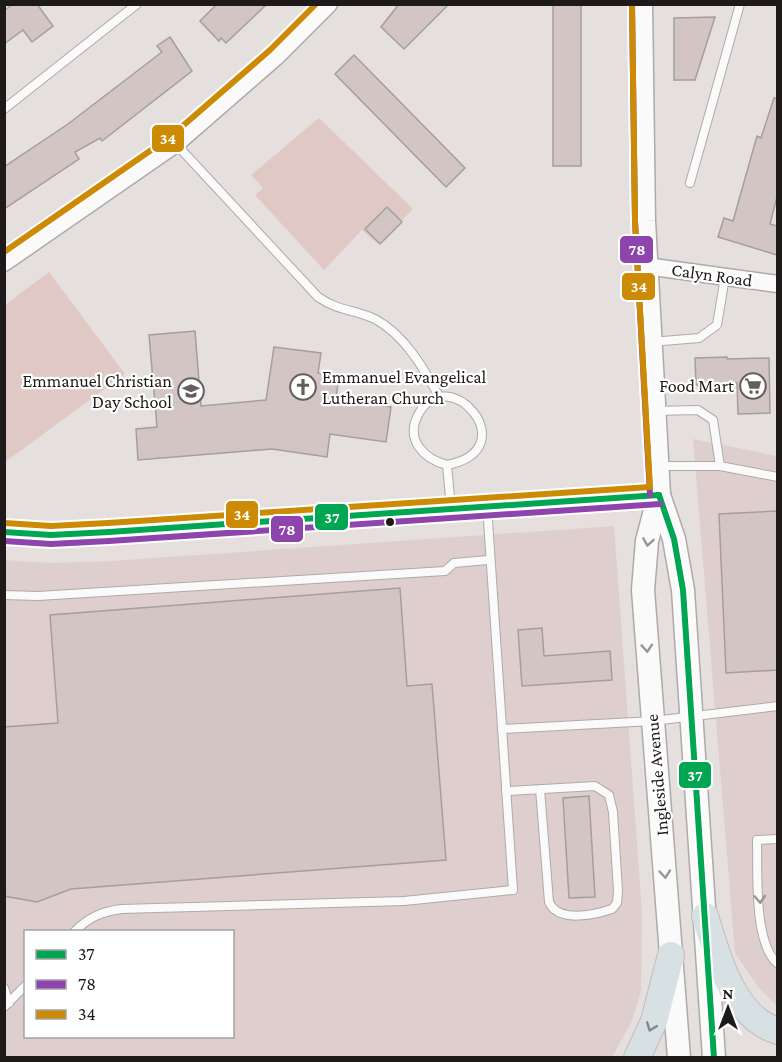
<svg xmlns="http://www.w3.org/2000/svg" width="782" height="1062" font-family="'Crimson Pro',serif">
<rect width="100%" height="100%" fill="#e5dfde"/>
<!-- built -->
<g fill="#decfce" fill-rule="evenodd">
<polygon points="693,439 777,456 777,1006 758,987 735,953"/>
<path d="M614,526L642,912L641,991L632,1021L612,1057H5L4,560L52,563L112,561ZM26,932H232V1036H26Z"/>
</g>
<!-- green -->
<g fill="#e0c8c5">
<polygon points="319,118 413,209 378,244 362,230 324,270 255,195 263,188 251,175"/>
<polygon points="49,272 125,374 5,462 5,305"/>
</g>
<!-- building -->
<g fill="#d3c5c3" stroke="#a39f9e" stroke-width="1.5">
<polygon points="13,4 37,4 53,26 32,42 23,30 4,44 4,11"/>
<polygon points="217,4 267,4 226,43 221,38 219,41 200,21"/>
<polygon points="399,4 449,4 404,49 381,27"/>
<rect x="553" y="4" width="28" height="162"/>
<polygon points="715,17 695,80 674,80 674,18"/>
<polygon points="170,37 192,71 102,141 100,138 75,152 79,159 4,209 4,167 68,124 162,52 157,46"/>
<polygon points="354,55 465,168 446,187 335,74"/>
<polygon points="774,98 777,98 777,197 770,224 777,226 777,255 718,237 724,218 733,221 757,136 761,138"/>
<polygon points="387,207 402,222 380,244 365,229"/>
<polygon points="195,331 201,406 266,400 274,347 321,353 318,373 339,376 336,399 391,407 386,442 330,434 327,457 272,449 138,460 136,429 157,427 149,335"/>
<polygon points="727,357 727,359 769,358 770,413 738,414 737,383 696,385 695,358"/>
<polygon points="777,511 777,670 726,673 719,514"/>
<polygon points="400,588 407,686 432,684 446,860 71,889 37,902 4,896 4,727 58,723 50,615"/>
<polygon points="542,628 544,656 610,651 612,680 522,686 518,630"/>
<polygon points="589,796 595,897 569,898 563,798"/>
</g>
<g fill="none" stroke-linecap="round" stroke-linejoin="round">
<!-- service casing -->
<g stroke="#afaaaa" stroke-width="10">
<g id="service">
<polyline points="4,109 137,4"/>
<path d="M176,144L318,297C340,312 354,309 375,319C405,335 424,369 440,398"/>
<polyline points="690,183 740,4"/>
<polyline points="651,342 699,338 717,325 725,277"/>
<polyline points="655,411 698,410 713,420 720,466"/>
<path d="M447,465C424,459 405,440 418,415C447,358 528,449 447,465L451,508"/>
<polyline points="658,466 720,466 778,477"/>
<polyline points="4,595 38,596 445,571 454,563 488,560"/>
<polyline points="502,729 653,721 778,706"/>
<path d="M506,791L595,786L609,795L613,812L618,891L617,903L612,909C594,915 558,923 549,902L540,789"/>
<path d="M778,839L757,840C758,872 753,943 778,964"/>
<path d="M74,932C89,917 101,912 121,909L404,901L513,890L487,506"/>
<polyline points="4,988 9,1003"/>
<polyline points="4,1007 26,985"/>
</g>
</g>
<!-- minor casing -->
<g stroke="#afaaaa" stroke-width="19">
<g id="minor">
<polyline points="4,263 176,144 276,57 329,4"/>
<polyline points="646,266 778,284"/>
<polyline points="4,532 51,535 109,532 659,495"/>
</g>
</g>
<!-- secondary casing -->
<g stroke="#afaaaa" stroke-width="25">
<g id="secondary">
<polyline points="641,4 644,221 659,495 647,541 643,590 679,1058"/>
<polyline points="659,495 674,539 683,590 714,1058"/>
</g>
</g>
<!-- primary casing -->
<g stroke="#c0bdbc" stroke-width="28">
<g id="primary">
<path d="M705,916C717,955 733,1018 778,1031"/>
<polyline points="637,1058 654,1021 671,955"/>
</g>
</g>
<!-- service -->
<use href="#service" stroke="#fbfafa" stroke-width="8"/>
<!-- minor -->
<use href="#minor" stroke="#fbfafa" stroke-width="16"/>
<!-- secondary -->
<use href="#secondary" stroke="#fbfafa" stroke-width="22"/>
<!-- primary -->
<use href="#primary" stroke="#d7e0e2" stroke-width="26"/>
<!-- bus-1 casing -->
<g stroke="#fff" stroke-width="10">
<g id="bus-1">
<polyline points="659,495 674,539 683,590 714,1058"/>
<polyline points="4,532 51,535 109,532 659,495"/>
</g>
</g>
<!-- bus-2 casing -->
<g stroke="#fff" stroke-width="10">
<g id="bus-2">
<polyline points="632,4 635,221 650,495"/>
<polyline points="4,541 51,544 109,541 660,504"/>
</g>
</g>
<!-- bus-3 casing -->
<g stroke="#fff" stroke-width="10">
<g id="bus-3">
<polyline points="4,252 170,137 270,50 316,4"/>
<polyline points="5,523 51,526 108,523 650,487 635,221 632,4"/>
</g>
</g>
<!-- bus-1 -->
<use href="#bus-1" stroke="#00a651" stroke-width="6"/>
<!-- bus-2 -->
<use href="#bus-2" stroke="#8e44ad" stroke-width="6"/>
<!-- bus-3 -->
<use href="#bus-3" stroke="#cc8a05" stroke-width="6"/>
</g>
<!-- one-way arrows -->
<defs><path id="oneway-chevron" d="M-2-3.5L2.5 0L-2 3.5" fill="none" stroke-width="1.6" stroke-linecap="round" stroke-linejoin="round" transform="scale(1.5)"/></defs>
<g stroke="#989595">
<use href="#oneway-chevron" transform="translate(648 542) rotate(99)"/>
<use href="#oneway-chevron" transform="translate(647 648) rotate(86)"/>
<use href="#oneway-chevron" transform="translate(665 874) rotate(85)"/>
<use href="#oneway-chevron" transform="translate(760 899) rotate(87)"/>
</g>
<use stroke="#848788" href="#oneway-chevron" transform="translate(651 1027) rotate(111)"/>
<!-- icons -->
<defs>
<g id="supermarket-ring" transform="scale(1.35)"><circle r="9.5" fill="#fff" stroke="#645f5e" stroke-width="1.5"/><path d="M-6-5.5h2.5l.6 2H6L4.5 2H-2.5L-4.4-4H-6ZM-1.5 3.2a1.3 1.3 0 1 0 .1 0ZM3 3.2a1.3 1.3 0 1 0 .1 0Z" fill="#645f5e"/></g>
<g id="church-ring" transform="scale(1.35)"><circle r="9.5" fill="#fff" stroke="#645f5e" stroke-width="1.5"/><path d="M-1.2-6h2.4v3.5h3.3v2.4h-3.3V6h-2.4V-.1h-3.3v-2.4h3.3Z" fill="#645f5e"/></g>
<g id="school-ring" transform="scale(1.35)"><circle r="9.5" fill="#fff" stroke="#645f5e" stroke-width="1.5"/><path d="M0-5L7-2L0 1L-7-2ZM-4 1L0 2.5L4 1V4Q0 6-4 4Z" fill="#645f5e"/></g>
</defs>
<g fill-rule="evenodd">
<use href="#supermarket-ring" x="753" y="386"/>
<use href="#church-ring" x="303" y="387"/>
<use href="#school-ring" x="191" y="391"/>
</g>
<!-- markers -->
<circle fill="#1e1a19" stroke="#fff" stroke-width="2" cx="390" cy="522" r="5"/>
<g text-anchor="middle" stroke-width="4.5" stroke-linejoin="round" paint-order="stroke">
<!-- street labels -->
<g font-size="18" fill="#1e1a19" stroke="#fff">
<text transform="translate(712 275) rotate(8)" y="6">Calyn Road</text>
<text transform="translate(657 775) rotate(-95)" y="6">Ingleside Avenue</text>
</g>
<!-- poi labels -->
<g font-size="18" fill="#1e1a19" stroke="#fff" text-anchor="end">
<text x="322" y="383" text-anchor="start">Emmanuel Evangelical<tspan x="322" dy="21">Lutheran Church</tspan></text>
<text x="172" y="387">Emmanuel Christian<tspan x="172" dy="21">Day School</tspan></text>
<text x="734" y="392">Food Mart</text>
</g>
</g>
<g stroke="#fff" stroke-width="2">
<rect x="151" y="124" width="34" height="29" rx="6" fill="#cc8a05"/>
<rect x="619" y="235" width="35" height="29" rx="6" fill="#8e44ad"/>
<rect x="621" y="272" width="35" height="29" rx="6" fill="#cc8a05"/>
<rect x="225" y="500" width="34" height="29" rx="6" fill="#cc8a05"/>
<rect x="314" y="503" width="35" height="28" rx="6" fill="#00a651"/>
<rect x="270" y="515" width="34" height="28" rx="6" fill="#8e44ad"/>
<rect x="678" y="761" width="34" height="28" rx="6" fill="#00a651"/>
</g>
<g font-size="16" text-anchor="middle" font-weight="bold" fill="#fff">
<text x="168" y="144">34</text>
<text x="637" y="255">78</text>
<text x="639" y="292">34</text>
<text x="242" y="520">34</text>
<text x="332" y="523">37</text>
<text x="287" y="535">78</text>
<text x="695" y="781">37</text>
</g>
<!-- border -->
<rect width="782" height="1062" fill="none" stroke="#1e1a19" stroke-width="12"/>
<!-- legend -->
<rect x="24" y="930" width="210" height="108" fill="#ffffff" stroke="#a5a3a3" stroke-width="1.5"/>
<rect x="36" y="950" width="30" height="9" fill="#00a651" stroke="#a5a3a3" stroke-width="1.5"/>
<text x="78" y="960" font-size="18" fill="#1e1a19">37</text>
<rect x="36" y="980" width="30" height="9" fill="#8e44ad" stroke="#a5a3a3" stroke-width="1.5"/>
<text x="78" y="990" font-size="18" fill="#1e1a19">78</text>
<rect x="36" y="1010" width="30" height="9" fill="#cc8a05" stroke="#a5a3a3" stroke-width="1.5"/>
<text x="78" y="1020" font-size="18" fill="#1e1a19">34</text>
<!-- north arrow -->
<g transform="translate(728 1008)" stroke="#ffffff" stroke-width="4.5" paint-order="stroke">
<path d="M0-4.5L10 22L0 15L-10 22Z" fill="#1e1a19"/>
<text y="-9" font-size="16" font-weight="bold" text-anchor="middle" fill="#1e1a19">N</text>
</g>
</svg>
